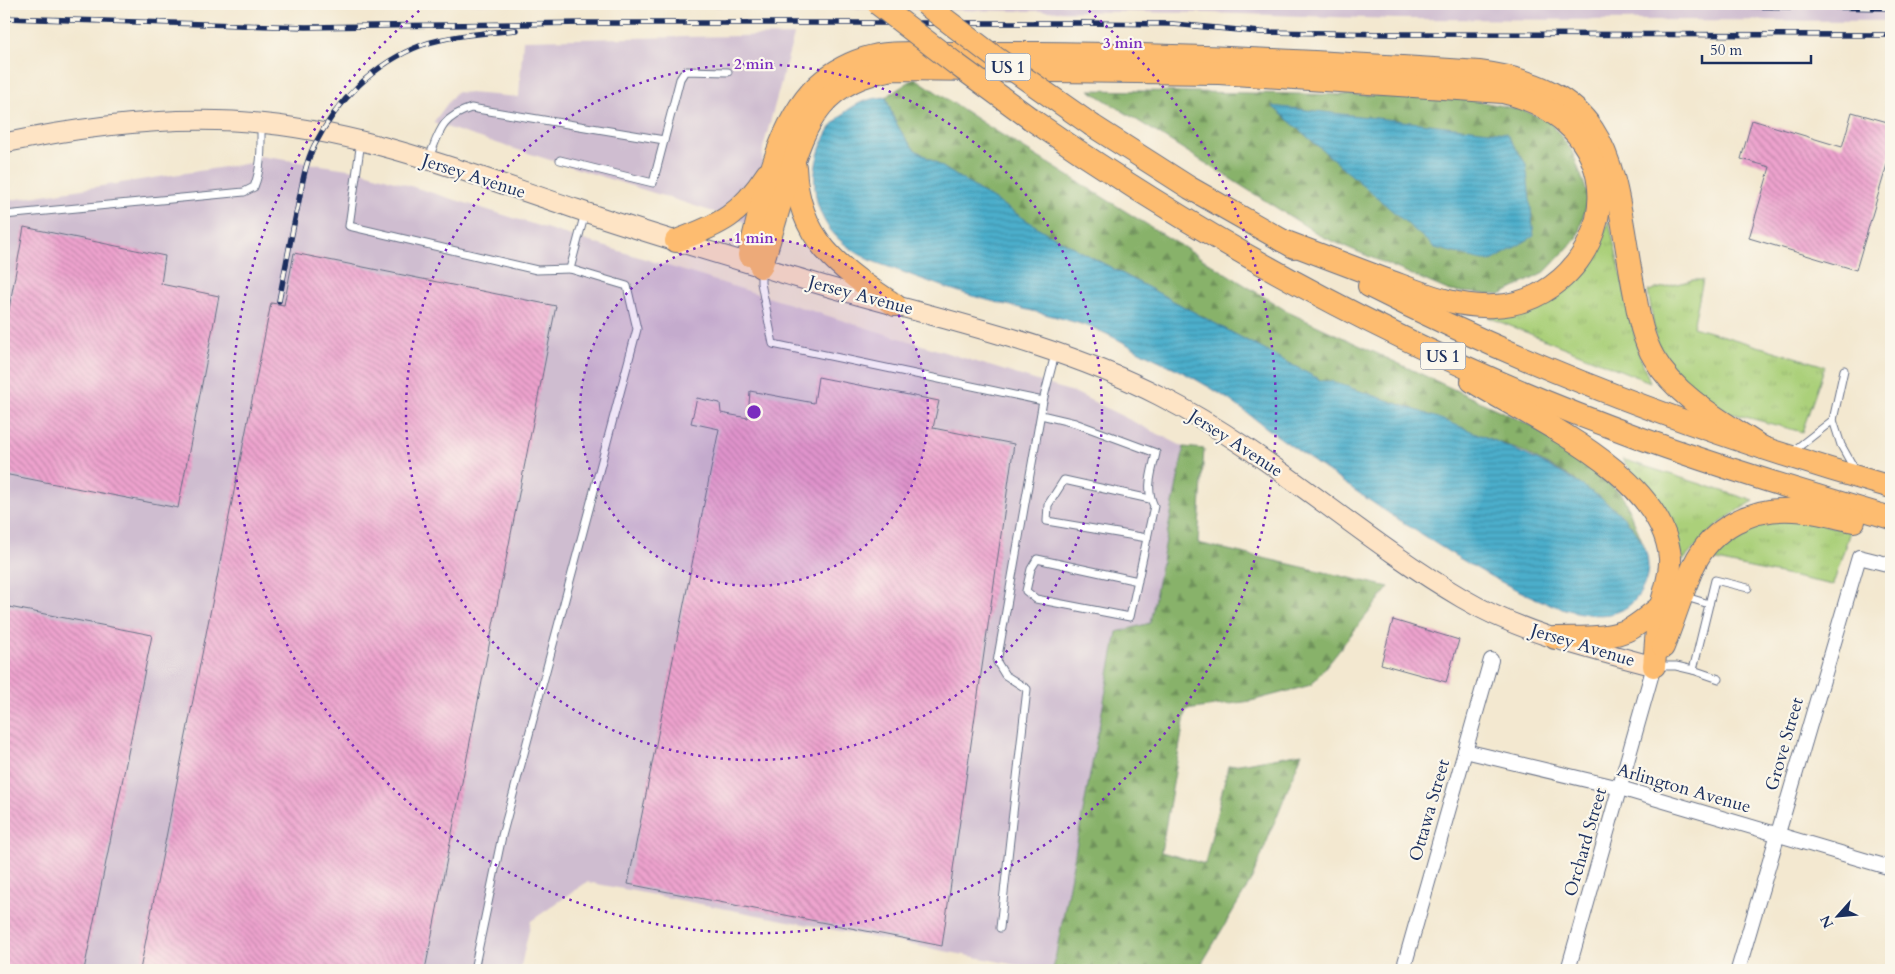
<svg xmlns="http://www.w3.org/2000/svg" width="1895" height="974" font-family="Cardo,serif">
<defs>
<pattern id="grass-tufts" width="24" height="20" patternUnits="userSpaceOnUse" patternTransform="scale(1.25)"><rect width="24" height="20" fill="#abd07a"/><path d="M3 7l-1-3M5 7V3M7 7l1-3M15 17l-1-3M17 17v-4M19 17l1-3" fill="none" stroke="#93b36c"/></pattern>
<pattern id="forest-firs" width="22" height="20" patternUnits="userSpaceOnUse" patternTransform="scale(1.25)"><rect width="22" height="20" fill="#88b26a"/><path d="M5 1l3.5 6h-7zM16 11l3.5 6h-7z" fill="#6e915a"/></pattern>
<pattern id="water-rules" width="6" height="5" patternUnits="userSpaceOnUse" patternTransform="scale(1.25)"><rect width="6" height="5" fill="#4caecb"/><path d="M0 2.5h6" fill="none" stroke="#3e8ea8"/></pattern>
<pattern id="building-back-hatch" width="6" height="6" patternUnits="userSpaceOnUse" patternTransform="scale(1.25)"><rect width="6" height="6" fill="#eea3ce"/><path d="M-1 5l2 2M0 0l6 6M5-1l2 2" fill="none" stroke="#c085aa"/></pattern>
</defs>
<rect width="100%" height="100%" fill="#fbf7ec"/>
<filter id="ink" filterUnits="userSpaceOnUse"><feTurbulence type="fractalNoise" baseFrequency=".02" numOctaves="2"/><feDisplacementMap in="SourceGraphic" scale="10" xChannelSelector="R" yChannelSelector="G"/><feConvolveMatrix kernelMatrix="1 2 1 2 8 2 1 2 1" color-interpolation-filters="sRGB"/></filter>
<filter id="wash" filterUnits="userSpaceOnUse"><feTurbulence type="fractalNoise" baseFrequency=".0096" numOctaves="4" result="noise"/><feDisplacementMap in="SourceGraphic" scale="20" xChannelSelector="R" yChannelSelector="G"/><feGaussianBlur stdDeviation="1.12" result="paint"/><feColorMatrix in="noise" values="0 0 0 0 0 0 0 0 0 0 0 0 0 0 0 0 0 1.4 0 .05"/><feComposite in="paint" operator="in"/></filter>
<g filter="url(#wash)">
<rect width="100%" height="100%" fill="#f3e8d0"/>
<!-- industrial -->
<g fill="#cfbdd0">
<polygon points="456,4 1891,4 1891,21 1396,19 1210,13"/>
<polygon points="794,35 763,148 758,226 433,123 456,92 519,97 523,40"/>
<polygon points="259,156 362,171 1076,393 1184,447 1150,623 1117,632 1053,970 1042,970 587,882 531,921 520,970 4,970 4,201 257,162"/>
</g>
<!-- grass -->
<g fill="url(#grass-tufts)" stroke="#63806c">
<path d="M1609,221L1638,351L1650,382L1488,317C1502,315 1521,315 1534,310C1574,293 1593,259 1609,221Z"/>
<polygon points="1693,280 1703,280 1693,327 1825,366 1802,432 1731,413 1682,382 1656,341 1648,291"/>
<path d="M1622,459L1754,501C1724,517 1705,535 1683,561L1674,533L1659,503Z"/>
<polygon points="1789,517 1850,531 1833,585 1712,560 1739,530"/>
</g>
<!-- forest -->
<g fill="url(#forest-firs)" stroke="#527064">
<path d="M915,78L986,125L1290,313L1539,429L1622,494L1646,550L1632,527L1615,509L1565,474L1524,452L1396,403L1322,381L1045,232L914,149C900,132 892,118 886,97Z"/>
<polygon points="1089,90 1456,97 1523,110 1550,122 1572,151 1589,197 1577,238 1544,273 1500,295 1450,291 1323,237"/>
<polygon points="1184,447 1204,449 1198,543 1389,587 1311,685 1251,701 1186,710 1161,852 1205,864 1228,766 1302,753 1252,879 1198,970 1053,970 1117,632 1150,623"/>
</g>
<!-- water -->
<g fill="url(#water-rules)" stroke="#346e94">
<path d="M886,97C892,118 900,132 914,149L1045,232L1322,381H1330C1394,403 1667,484 1647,575C1644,589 1636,603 1622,610C1574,635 1455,556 1413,529C1366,499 1321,467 1276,435C1252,417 1228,397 1202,383C1184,372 1164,363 1145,354C1128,345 1111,335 1093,328C1053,314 1010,307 969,295C936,285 904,272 872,261C858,254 843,245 832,232C800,193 814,124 860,103C868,99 878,98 886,97Z"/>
<polygon points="1272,106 1506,133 1526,164 1534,236 1490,262 1435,248"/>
</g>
<g id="blocks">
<!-- building -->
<g fill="url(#building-back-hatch)">
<polygon points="1852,112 1891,123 1891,151 1856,270 1749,238 1770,167 1741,159 1752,120 1842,147"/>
<polygon points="24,227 165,256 161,284 219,296 178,508 4,474 4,336"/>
<polygon points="294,253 556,306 425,970 140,970 271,303 284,305"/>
<polygon points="818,377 939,401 933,428 1014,444 942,946 628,884 719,429 691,423 697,398 720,403 721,413 748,418 750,391 814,403"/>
<polygon points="4,606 152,635 84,970 4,970"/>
<polygon points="1393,620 1459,640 1446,682 1381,664"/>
</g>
</g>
</g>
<g filter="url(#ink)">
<use href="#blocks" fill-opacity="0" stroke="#677086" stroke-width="1"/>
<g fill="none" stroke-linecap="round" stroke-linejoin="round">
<!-- service casing -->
<g stroke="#677086" stroke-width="9">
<g id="service">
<polyline points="361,141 349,226 537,270 570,269"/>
<path d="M429,158C440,130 441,118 471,108L664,140"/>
<polyline points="560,160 653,183 680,79 685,71 728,72"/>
<path d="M4,215L244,192L254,187C262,167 261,147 261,126"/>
<polyline points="761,270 761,283 773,344 1043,401 997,662 1005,675 1027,689 1000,928"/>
<polyline points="1844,370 1833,420 1841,445 1855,470"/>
<polyline points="1043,401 1055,354"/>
<path d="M1041,415L1075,423L1156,453C1152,472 1145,488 1154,506L1130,617L1036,599L1026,591L1031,569L1037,559L1138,581"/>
<polyline points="1792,452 1833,420"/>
<polyline points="1882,482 1891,470"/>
<polyline points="1147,538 1047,521 1048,505 1064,480 1150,499"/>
<polyline points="1686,597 1709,604"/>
<polyline points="1657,666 1676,666 1693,670"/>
<polyline points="1719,679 1693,670 1715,580 1748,588"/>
<polyline points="474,970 502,836 637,329 627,286 570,269 585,213"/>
</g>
</g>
<!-- minor casing -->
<g stroke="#677086" stroke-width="16">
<g id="minor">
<polyline points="1465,751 1620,788 1891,868"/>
<polyline points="1403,970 1491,660"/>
<polyline points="1568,970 1654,666"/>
<polyline points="1738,970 1859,557 1891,565"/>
</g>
</g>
<!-- secondary casing -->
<g stroke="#677086" stroke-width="21">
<path id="secondary" d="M4,143C80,127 155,117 233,121C352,127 465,172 576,209C652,235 729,257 805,280C923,316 1049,339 1160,396C1268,451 1358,537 1462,598C1521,633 1589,649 1654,666"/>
</g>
<!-- trunk casing -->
<g stroke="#677086" stroke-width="24">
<g id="trunk">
<path d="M1031,119C1220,250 1424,360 1640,438C1723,468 1807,493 1891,518"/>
<polyline points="1093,126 1190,188 1294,247"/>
<path d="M795,167C798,240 839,268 895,305"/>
<path d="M676,241C722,224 740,215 767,174"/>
<path d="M749,255C763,200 778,116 824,80C839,68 858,59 878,55C896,52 915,53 933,53C968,53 1002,53 1037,53C1184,54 1331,62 1479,72C1618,90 1612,171 1633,285C1638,310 1641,336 1654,358C1678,399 1724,422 1763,448"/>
<path d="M761,267C770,239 778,210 787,182C806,119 823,80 895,69L1219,73L1503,92C1529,98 1553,109 1572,129C1635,196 1581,303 1494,306C1455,308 1420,292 1384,279C1350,266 1315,253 1281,240"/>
<path d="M1369,286C1536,371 1711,436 1891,487"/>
<path d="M1472,381C1534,420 1663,474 1670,558C1671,575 1665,589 1661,606C1656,625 1656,647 1654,666"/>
<path d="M1555,638C1579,637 1610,640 1632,628C1642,622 1651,614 1660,607"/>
<path d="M1663,647C1674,620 1682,592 1694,565C1712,527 1753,507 1794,510C1815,511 1835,517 1854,521"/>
</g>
</g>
<!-- service -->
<use href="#service" stroke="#fff" stroke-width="7"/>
<!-- minor -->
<use href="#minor" stroke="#fff" stroke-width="14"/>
<!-- secondary -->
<use href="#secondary" stroke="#fee4c5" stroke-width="19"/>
<!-- trunk -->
<use href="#trunk" stroke="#fdbc6f" stroke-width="22"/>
<!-- rail casing -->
<g stroke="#1b2f5e" stroke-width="5.5">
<g id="rail">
<polyline points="1574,4 1891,8"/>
<polyline points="4,18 306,27 583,23 1082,23 1173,24 1260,32 1391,34 1891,35"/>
<path d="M279,301C285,269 291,237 298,205C302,185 305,164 314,146C337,101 374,63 422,45C451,35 485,33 516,30"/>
</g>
</g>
<!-- rail -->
<use href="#rail" stroke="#fbf7ec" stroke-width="4" stroke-dasharray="11" stroke-linecap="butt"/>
<!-- trunk-bridge casing -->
<g stroke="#677086" stroke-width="24" stroke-linecap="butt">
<g id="trunk-bridge">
<polyline points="878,4 956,64 1031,119"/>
<polyline points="925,4 996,58 1093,126"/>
</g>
</g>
<!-- trunk-bridge -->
<use href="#trunk-bridge" stroke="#fdbc6f" stroke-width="22"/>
</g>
</g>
<!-- distance rings -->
<circle cx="754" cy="412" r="174" fill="#7b2cbf" fill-opacity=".12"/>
<g fill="none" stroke="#7b2cbf" stroke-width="2.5" stroke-dasharray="2.5 5">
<circle cx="754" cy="412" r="174"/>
<circle cx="754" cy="412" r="348"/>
<path d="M1083 6A522 522 0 1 1 425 6"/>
</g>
<g text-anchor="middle" stroke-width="4.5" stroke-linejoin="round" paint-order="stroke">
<!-- shield labels -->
<g fill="#fbf7ec" stroke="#5e6b89" stroke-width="1">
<rect x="985.5" y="53.5" width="45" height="27" rx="4"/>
<rect x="1420.5" y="342.5" width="45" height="27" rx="4"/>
</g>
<g font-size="16" font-weight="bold" fill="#1b2f5e">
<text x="1008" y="73">US 1</text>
<text x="1443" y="362">US 1</text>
</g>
<!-- street labels -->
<g font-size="18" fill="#1b2f5e" stroke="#fbf7ec">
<text transform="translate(474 176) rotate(18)" y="6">Jersey Avenue</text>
<text transform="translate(861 295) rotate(15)" y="6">Jersey Avenue</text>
<text transform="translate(1236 443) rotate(33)" y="6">Jersey Avenue</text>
<text transform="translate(1583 645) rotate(17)" y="6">Jersey Avenue</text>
<text transform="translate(1784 744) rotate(-74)" y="6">Grove Street</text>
<text transform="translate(1684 788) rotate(16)" y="6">Arlington Avenue</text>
<text transform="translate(1429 810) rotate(-74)" y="6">Ottawa Street</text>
<text transform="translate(1585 842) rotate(-74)" y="6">Orchard Street</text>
</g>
</g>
<circle cx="754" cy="412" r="8" fill="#7b2cbf" stroke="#fbf7ec" stroke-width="2.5"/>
<g font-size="15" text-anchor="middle" font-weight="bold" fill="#7b2cbf" stroke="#fbf7ec" stroke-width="4.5" stroke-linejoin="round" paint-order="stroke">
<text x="1123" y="48">3 min</text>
<text x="754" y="69">2 min</text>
<text x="754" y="243">1 min</text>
</g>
<!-- margin -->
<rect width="1895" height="974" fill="none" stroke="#fbf7ec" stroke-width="20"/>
<!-- north arrow -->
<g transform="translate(1838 916) rotate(243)" stroke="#fbf7ec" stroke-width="4" paint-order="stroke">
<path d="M0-4L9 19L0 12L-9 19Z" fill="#1b2f5e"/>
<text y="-8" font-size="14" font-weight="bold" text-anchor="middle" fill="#1b2f5e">N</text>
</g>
<!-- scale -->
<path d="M1702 55v8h109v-8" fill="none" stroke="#1b2f5e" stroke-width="2.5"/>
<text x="1710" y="55" font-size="15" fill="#1b2f5e" stroke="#fbf7ec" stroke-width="4" paint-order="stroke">50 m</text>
</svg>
